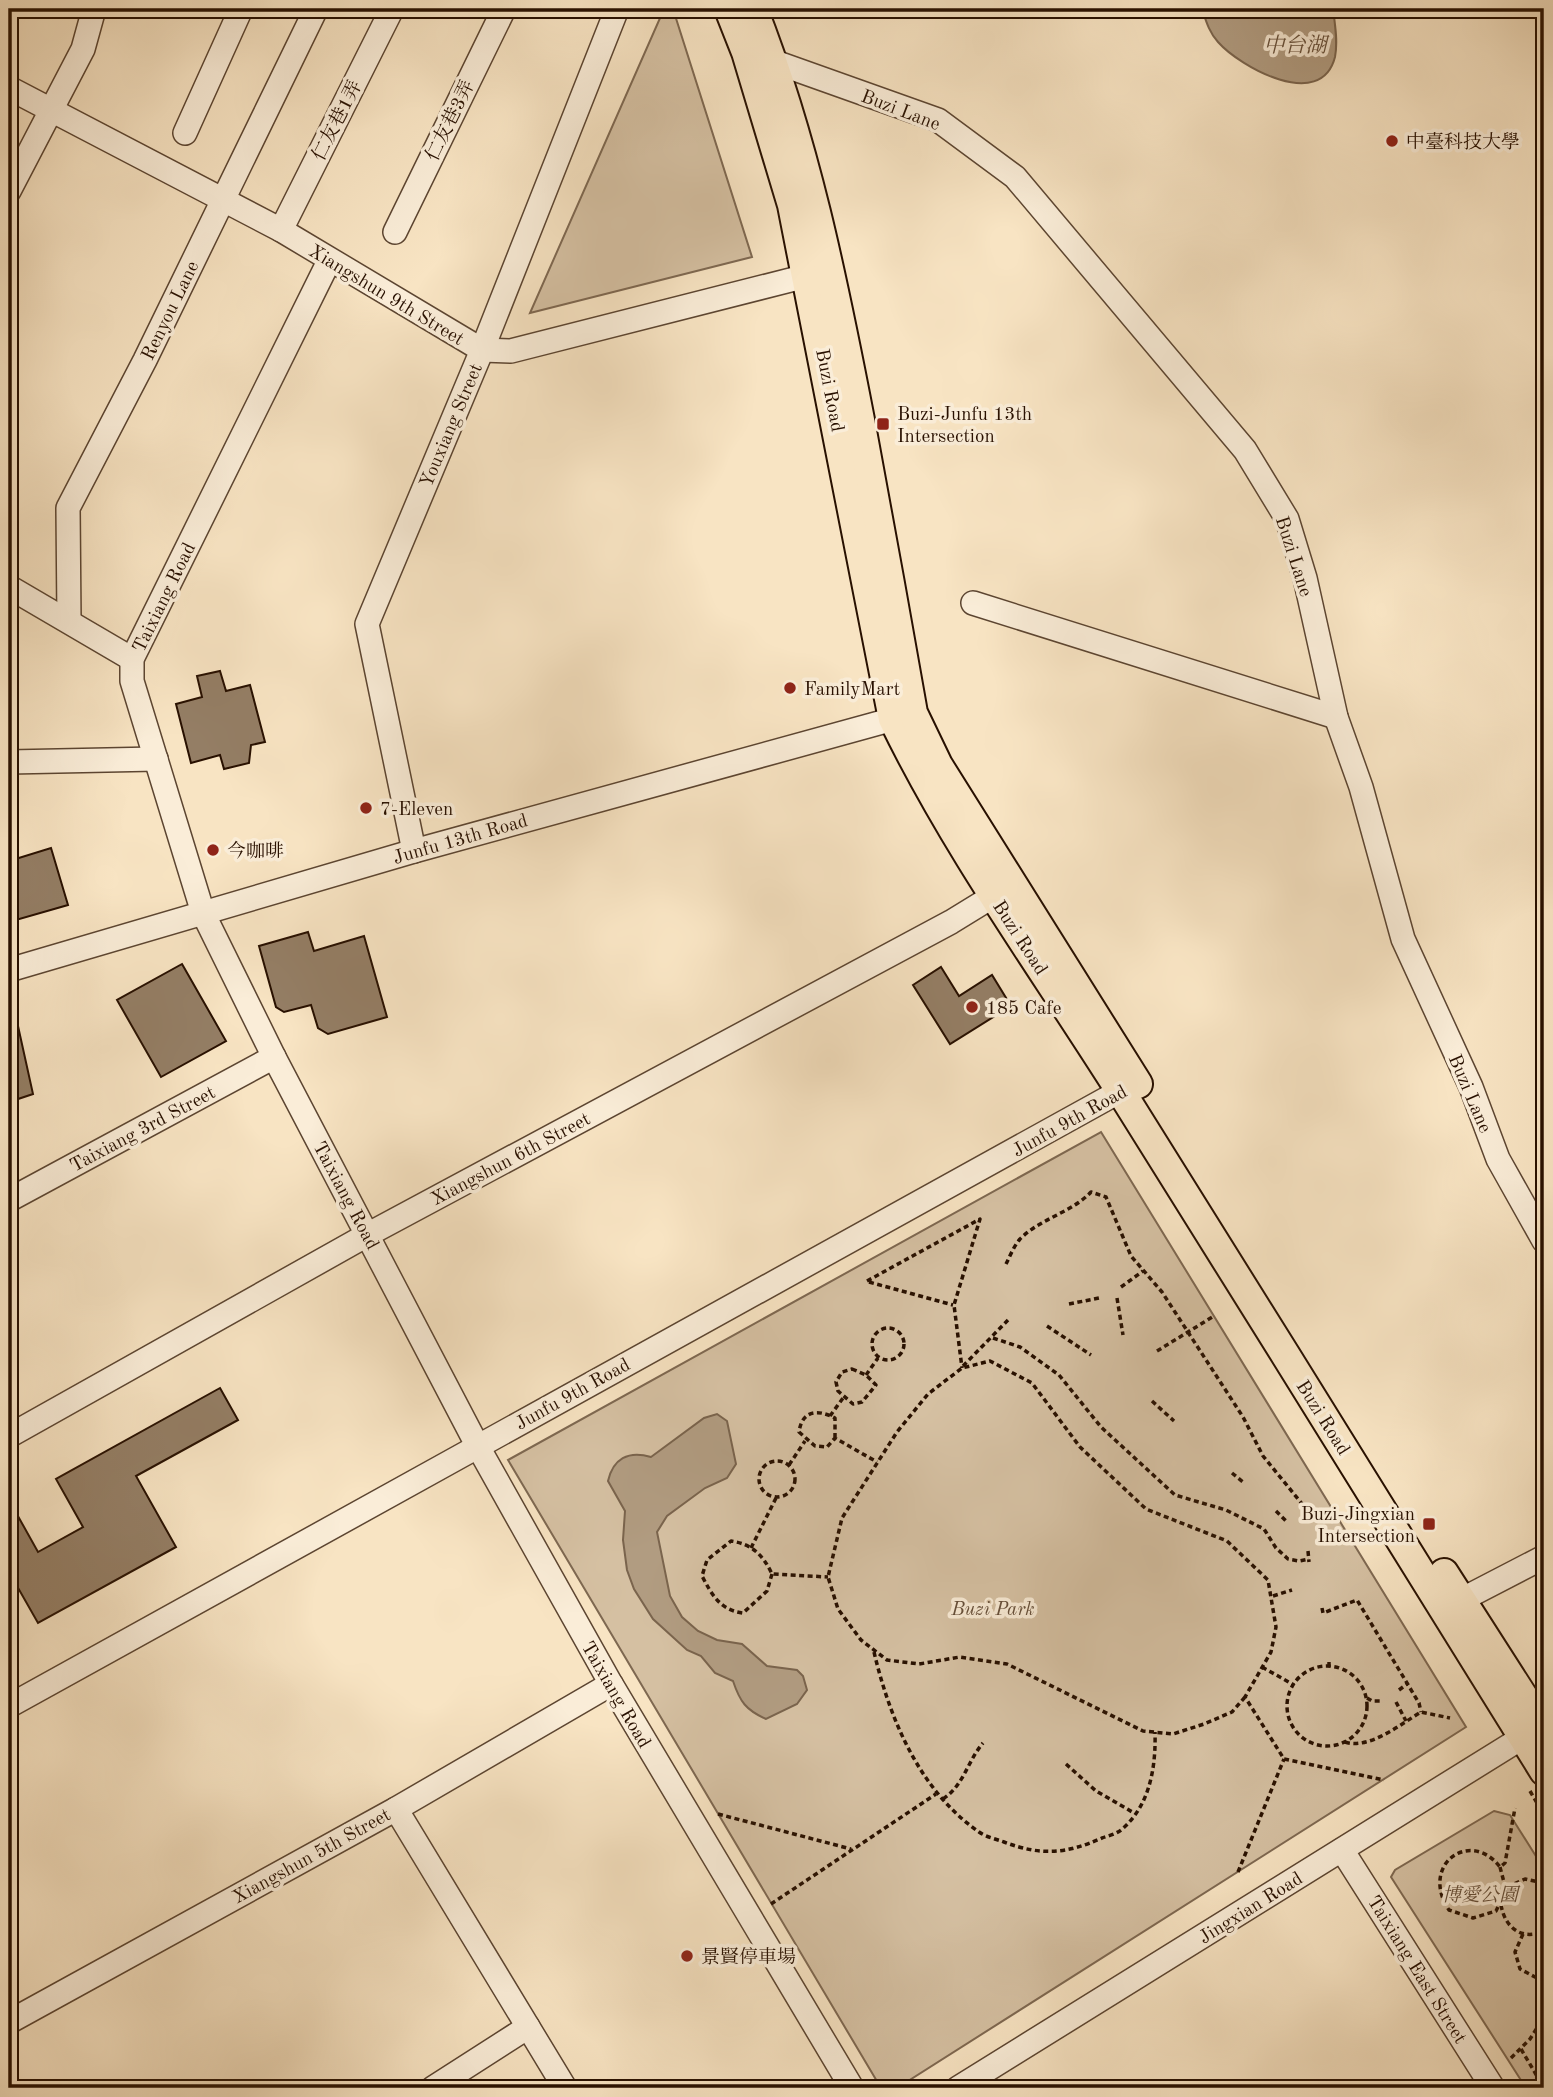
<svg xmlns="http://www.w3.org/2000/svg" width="1553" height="2097" font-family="'Old Standard TT','Noto Serif TC',serif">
<rect width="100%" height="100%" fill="#f8e4c3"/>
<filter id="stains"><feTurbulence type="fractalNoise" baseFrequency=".00286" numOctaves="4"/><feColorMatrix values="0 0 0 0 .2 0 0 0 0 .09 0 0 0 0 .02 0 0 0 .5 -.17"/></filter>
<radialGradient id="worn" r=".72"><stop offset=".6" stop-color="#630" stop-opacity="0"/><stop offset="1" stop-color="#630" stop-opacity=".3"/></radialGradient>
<!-- green -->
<g fill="#d5c0a2" stroke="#7e6851" stroke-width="2">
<polygon points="664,9 673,9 752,257 530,313"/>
<polygon points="1101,1132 1466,1727 897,2088 881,2088 508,1460"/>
<polygon points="1494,1811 1510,1815 1544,1869 1544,2088 1526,2088 1391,1877 1395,1870"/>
</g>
<!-- water -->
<g fill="#b19c81" stroke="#7a644d" stroke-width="2">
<path d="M1202,9H1333C1335,24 1338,42 1335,57C1321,112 1240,67 1218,42C1209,32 1206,21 1202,9Z"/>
<path d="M717,1414L727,1421L736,1464L727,1478L705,1488L667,1516L657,1532L670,1596L682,1617L698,1631L717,1640L742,1644L767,1666L797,1670L803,1676L807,1690L797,1704L766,1719C746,1710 740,1702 733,1681L715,1673L701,1656L687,1650L653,1619L634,1589L627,1570L623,1540L625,1511L608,1481C613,1459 628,1450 651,1457L704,1418Z"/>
</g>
<!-- building -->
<g fill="#947e65" stroke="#281000" stroke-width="2">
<polygon points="220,671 226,691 250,685 265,742 251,745 249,763 224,769 220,755 191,763 176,704 202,697 197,676"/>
<polygon points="51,848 68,905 9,922 9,861"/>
<polygon points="308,932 314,951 364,936 387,1017 328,1034 318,1028 311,1005 284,1012 276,1007 259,946"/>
<polygon points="182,964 226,1041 161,1077 117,1000"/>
<polygon points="941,967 959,996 992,975 1011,1006 950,1044 913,985"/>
<polygon points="16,1017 33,1094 9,1102 9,1018"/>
<polygon points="220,1388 238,1420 136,1476 176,1547 38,1623 9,1572 9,1500 38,1552 83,1527 56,1479"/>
</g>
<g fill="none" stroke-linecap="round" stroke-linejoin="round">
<!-- minor casing -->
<g stroke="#5c4531" stroke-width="26">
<g id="minor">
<polyline points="761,57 938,120 1015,177 1245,450 1287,519 1305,578 1336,717 1361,787 1403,939 1471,1087 1498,1159 1544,1241"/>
<polyline points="9,88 281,230 482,350 511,351 822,272"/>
<polyline points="185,133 241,9"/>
<polyline points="9,191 83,49 94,9"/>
<polyline points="281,230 392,9"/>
<polyline points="395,232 504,9"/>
<polyline points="329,261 132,659 132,681 203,913 274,1057 477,1445 611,1684 852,2088"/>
<polyline points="9,587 132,659"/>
<polyline points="973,603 1336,717"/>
<polyline points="69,621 68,508 145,360 316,9"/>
<polyline points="9,762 156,759"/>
<polyline points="414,851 367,624 482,350 617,9"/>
<polyline points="9,970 414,851 908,715"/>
<polyline points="9,1200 274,1057"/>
<polyline points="9,1436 367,1235 951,922 1008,887"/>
<polyline points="1461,1600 1544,1557"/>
<polyline points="9,1706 1133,1084"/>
<polyline points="396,1809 565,2088"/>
<polyline points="1342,1850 1493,2088"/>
<polyline points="9,2022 396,1809 611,1684"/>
<polyline points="433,2088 528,2027"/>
<polyline points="958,2088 1536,1729"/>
</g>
</g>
<!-- major casing -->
<g stroke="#281000" stroke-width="32">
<g id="major">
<path d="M729,9L746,52L792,205L893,719C957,851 1045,971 1123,1095C1264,1320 1404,1545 1544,1771"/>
<path d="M753,9C805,142 833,280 860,420C878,518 896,615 913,713L938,765L1138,1084"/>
<polyline points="1444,1573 1544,1729"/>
</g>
</g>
<!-- path -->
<g stroke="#281000" stroke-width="3.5" stroke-dasharray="5 3.5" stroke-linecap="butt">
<path d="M1006,1264C1010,1256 1014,1246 1020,1239C1041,1218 1071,1213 1091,1192L1106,1197L1131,1256L1162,1292L1243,1417L1263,1456L1316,1521"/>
<polyline points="867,1281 980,1219 954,1305 962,1368"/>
<polyline points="869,1282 953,1305"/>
<polyline points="1121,1287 1143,1271"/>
<polyline points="1117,1298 1123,1335"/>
<polyline points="1069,1304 1099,1298"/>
<polyline points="1047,1326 1091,1355"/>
<circle cx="888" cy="1344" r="16"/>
<polyline points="993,1338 1020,1347 1059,1375 1101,1427 1175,1495 1226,1510 1264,1529 1276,1548 1288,1559 1299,1561 1309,1559"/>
<polyline points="1157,1351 1214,1316"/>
<polyline points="963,1366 1008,1320"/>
<polygon points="852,1369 866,1375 876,1385 862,1402 853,1404 838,1391 836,1382 842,1372"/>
<polyline points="866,1375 878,1358"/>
<polyline points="1152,1401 1174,1421"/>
<polyline points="830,1416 843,1398"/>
<path d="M835,1438V1418C818,1409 802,1410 799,1432L815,1446L827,1447L835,1438L877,1462"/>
<circle cx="777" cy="1479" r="18"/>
<polyline points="789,1465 805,1441"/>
<polyline points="1232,1473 1243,1482"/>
<polyline points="1276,1511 1287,1522"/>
<polyline points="751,1548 776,1498"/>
<polyline points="1308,1551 1309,1562"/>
<path d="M772,1574L767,1591L743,1613C720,1610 712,1595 702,1576L707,1560L731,1541C752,1544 763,1555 772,1574L828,1577"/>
<polyline points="1273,1596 1292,1590"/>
<polyline points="1322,1608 1323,1613 1357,1600 1419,1703 1421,1712"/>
<path d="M874,1652C890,1720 920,1791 979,1832C986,1837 996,1839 1004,1842C1041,1856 1066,1854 1102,1838C1108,1836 1116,1834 1121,1830C1150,1806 1156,1767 1155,1732"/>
<circle cx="1327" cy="1706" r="40"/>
<polyline points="1262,1667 1294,1685"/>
<polyline points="1329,1667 1329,1659"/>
<polyline points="1399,1690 1407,1684"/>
<polyline points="1245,1697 1232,1712 1204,1724 1173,1734 1143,1731 1007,1664 960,1657 919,1664 887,1660 861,1640 838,1609 828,1577 842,1518 897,1432 928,1394 962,1368 990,1361 1032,1383 1080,1447 1146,1509 1227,1541 1268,1580 1276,1627 1271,1652 1245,1697 1284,1759 1384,1780"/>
<polyline points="1367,1698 1372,1701 1383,1701"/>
<polyline points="1396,1702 1406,1721"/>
<path d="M1345,1742C1369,1750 1401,1724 1421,1712L1450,1718"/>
<polyline points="1066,1764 1096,1791 1134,1813"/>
<polyline points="1530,1791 1544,1815"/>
<path d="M943,1799C964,1785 967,1762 983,1743"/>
<polyline points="718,1814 851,1849"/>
<path d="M1500,1867L1506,1890L1496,1911L1473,1918L1449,1910C1419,1865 1470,1828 1500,1867L1505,1863L1515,1808"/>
<polyline points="1238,1872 1284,1759"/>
<polyline points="1507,1887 1525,1879 1544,1883"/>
<polyline points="771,1904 936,1794"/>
<path d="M1501,1905C1505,1928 1522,1941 1544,1931"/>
<polyline points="1523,1934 1515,1952 1520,1969 1535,1977 1544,1976"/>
<polyline points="1521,2049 1544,2088"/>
<polyline points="1511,2058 1530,2039 1544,2017"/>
</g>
<!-- minor -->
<use href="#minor" stroke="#faedd8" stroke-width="23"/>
<!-- major -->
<use href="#major" stroke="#f8e4c3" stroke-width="28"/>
</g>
<!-- markers -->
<g fill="#8f2418" stroke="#faedd8" stroke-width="2.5">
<circle cx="1392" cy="141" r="7"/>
<rect x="876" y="417" width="14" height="14" rx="3.5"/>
<circle cx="790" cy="688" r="7"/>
<circle cx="366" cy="808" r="7"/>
<circle cx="213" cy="850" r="7"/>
<circle cx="972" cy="1007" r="7"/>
<rect x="1422" y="1517" width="14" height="14" rx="3.5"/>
<circle cx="687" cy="1956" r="7"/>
</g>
<g text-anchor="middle" stroke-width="7" stroke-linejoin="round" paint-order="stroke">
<!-- street labels -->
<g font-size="19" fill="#281000" stroke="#faedd8">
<text transform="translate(901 109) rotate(21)" y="7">Buzi Lane</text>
<text transform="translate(336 120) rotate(-63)" y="7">仁友巷1弄</text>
<text transform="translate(449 120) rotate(-64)" y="7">仁友巷3弄</text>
<text transform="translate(387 294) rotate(31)" y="7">Xiangshun 9th Street</text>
<text transform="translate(169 310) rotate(-64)" y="7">Renyou Lane</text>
<text transform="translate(831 390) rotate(79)" y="7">Buzi Road</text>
<text transform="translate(450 425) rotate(-67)" y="7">Youxiang Street</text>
<text transform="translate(1295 556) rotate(72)" y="7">Buzi Lane</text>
<text transform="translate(163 597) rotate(-64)" y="7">Taixiang Road</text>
<text transform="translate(460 838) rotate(-16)" y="7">Junfu 13th Road</text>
<text transform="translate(1021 937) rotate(57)" y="7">Buzi Road</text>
<text transform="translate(1471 1093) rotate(67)" y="7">Buzi Lane</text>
<text transform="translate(1069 1120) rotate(-29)" y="7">Junfu 9th Road</text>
<text transform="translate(142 1128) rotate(-28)" y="7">Taixiang 3rd Street</text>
<text transform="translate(510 1158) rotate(-28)" y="7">Xiangshun 6th Street</text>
<text transform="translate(347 1195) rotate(62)" y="7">Taixiang Road</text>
<text transform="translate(572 1393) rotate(-29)" y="7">Junfu 9th Road</text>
<text transform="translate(1324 1417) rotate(58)" y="7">Buzi Road</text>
<text transform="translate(617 1694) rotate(60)" y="7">Taixiang Road</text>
<text transform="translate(311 1855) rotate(-29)" y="7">Xiangshun 5th Street</text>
<text transform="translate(1250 1907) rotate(-32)" y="7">Jingxian Road</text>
<text transform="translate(1418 1969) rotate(58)" y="7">Taixiang East Street</text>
</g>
<!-- poi labels -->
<g font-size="19" fill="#281000" stroke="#faedd8" text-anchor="start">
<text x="1406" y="148">中臺科技大學</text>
<text x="897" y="420">Buzi-Junfu 13th<tspan x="897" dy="22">Intersection</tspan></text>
<text x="804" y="695">FamilyMart</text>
<text x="380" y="815">7-Eleven</text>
<text x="227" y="857">今咖啡</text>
<text x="986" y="1014">185 Cafe</text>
<text x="1415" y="1520" text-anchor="end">Buzi-Jingxian<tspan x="1415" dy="22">Intersection</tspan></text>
<text x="701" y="1963">景賢停車場</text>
</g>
<!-- park labels -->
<g font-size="19" font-style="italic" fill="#654e39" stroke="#faedd8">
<text x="993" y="1615">Buzi Park</text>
<text x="1480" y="1901">博愛公園</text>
</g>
<!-- water labels -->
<g font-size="21" font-style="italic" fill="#664f3a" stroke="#faedd8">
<text x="1295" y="52">中台湖</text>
</g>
</g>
<!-- margin -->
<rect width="1553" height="2097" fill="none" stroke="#f8e4c3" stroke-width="35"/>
<rect x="10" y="10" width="1532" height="2076" fill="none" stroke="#281000" stroke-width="3.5"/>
<rect x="18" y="18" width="1518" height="2062" fill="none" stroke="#281000" stroke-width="2"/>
<rect width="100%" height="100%" filter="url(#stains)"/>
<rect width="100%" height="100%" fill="url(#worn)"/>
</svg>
